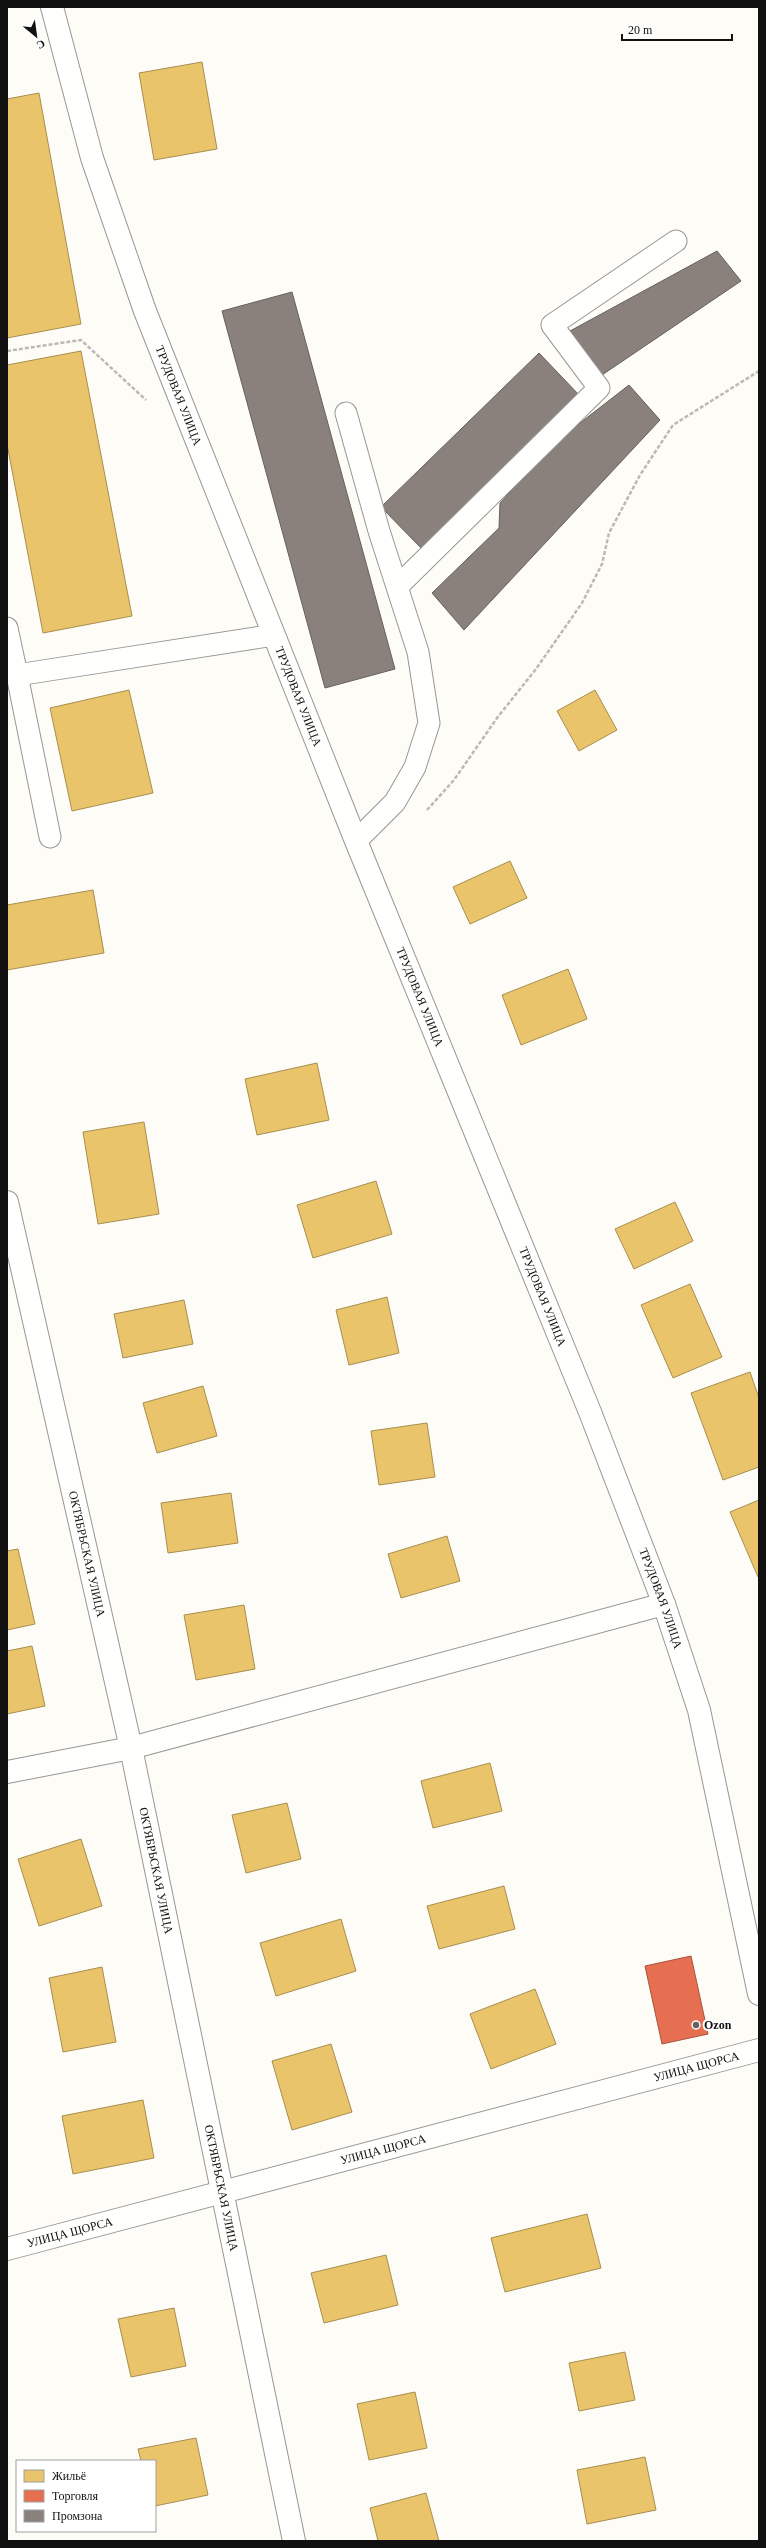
<svg xmlns="http://www.w3.org/2000/svg" width="766" height="2548" font-family="'Times New Roman',serif">
<rect width="100%" height="100%" fill="#fdfcf7"/>
<!-- homes -->
<g fill="#e9c46a" stroke="#a88e4f">
<polygon points="202,62 217,149 154,160 139,73"/>
<polygon points="39,93 81,324 7,338 7,99"/>
<polygon points="81,351 132,616 43,633 7,444 7,365"/>
<polygon points="129,690 153,793 72,811 50,708"/>
<polygon points="595,690 617,730 579,751 557,711"/>
<polygon points="510,861 527,898 470,924 453,887"/>
<polygon points="93,890 104,953 7,970 7,905"/>
<polygon points="568,969 587,1019 521,1045 502,995"/>
<polygon points="317,1063 329,1120 257,1135 245,1079"/>
<polygon points="144,1122 159,1214 98,1224 83,1132"/>
<polygon points="376,1181 392,1234 313,1258 297,1205"/>
<polygon points="675,1202 693,1241 634,1269 615,1229"/>
<polygon points="690,1284 722,1357 673,1378 641,1305"/>
<polygon points="387,1297 399,1353 349,1365 336,1310"/>
<polygon points="184,1300 193,1344 123,1358 114,1314"/>
<polygon points="750,1372 759,1398 759,1467 723,1480 691,1393"/>
<polygon points="203,1386 217,1436 157,1453 143,1403"/>
<polygon points="427,1423 435,1477 379,1485 371,1431"/>
<polygon points="231,1493 238,1543 168,1553 161,1503"/>
<polygon points="759,1500 759,1576 758,1577 730,1512"/>
<polygon points="447,1536 460,1581 401,1598 388,1554"/>
<polygon points="18,1549 35,1624 7,1630 7,1551"/>
<polygon points="244,1605 255,1669 196,1680 184,1615"/>
<polygon points="32,1646 45,1706 7,1714 7,1651"/>
<polygon points="490,1763 502,1811 433,1828 421,1781"/>
<polygon points="287,1803 301,1859 246,1873 232,1815"/>
<polygon points="81,1839 102,1906 39,1926 18,1859"/>
<polygon points="504,1886 515,1929 439,1949 427,1906"/>
<polygon points="341,1919 356,1971 276,1996 260,1943"/>
<polygon points="102,1967 116,2042 63,2052 49,1978"/>
<polygon points="535,1989 556,2044 491,2069 470,2014"/>
<polygon points="331,2044 352,2112 292,2130 272,2061"/>
<polygon points="143,2100 154,2158 73,2174 62,2116"/>
<polygon points="587,2214 601,2268 505,2292 491,2238"/>
<polygon points="386,2255 398,2305 324,2323 311,2273"/>
<polygon points="174,2308 186,2366 131,2377 118,2319"/>
<polygon points="625,2352 635,2400 579,2411 569,2363"/>
<polygon points="415,2392 427,2448 369,2460 357,2404"/>
<polygon points="196,2438 208,2495 155,2506 155,2461 141,2461 138,2449"/>
<polygon points="645,2457 656,2510 587,2524 577,2470"/>
<polygon points="426,2493 439,2541 378,2541 370,2508"/>
</g>
<!-- shops -->
<polygon fill="#e76f51" stroke="#a7533e" points="691,1956 708,2034 662,2044 645,1966"/>
<!-- industry -->
<g fill="#8a817c" stroke="#665f5c">
<polygon points="717,251 741,281 602,375 570,331"/>
<polygon points="292,292 395,669 325,688 222,311"/>
<polygon points="539,353 580,396 422,549 381,507"/>
<polygon points="629,385 660,420 464,630 432,593 499,528 500,503 553,444"/>
</g>
<g fill="none" stroke-linecap="round" stroke-linejoin="round">
<!-- service casing -->
<g stroke="#979795" stroke-width="23">
<g id="service">
<polyline points="346,413 379,531 418,652 429,723 415,767 395,802 356,841"/>
<polyline points="398,586 599,388 552,325 676,241"/>
<polyline points="7,628 17,675 274,635"/>
<polyline points="17,675 50,837"/>
</g>
</g>
<!-- minor casing -->
<g stroke="#979795" stroke-width="24">
<g id="minor">
<path id="s1" d="M52,7L92,158L145,311L356,841L590,1412L664,1604L699,1710L759,1994"/>
<path id="s2" d="M7,1202L131,1748L294,2541"/>
<polyline points="7,1772 131,1748 664,1604"/>
<path id="s3" d="M7,2249L759,2050"/>
</g>
</g>
<!-- path -->
<g stroke="#b9b9b8" stroke-width="2.5" stroke-dasharray="4 2" stroke-linecap="butt">
<polyline points="7,351 81,340 146,400"/>
<polyline points="427,810 454,780 497,718 536,669 582,603 602,564 609,533 640,475 673,425 759,371"/>
</g>
<!-- service -->
<use href="#service" stroke="#fffffe" stroke-width="21"/>
<!-- minor -->
<use href="#minor" stroke="#fffffe" stroke-width="22"/>
</g>
<!-- markers -->
<circle fill="#646362" stroke="#fff" stroke-width="1.5" cx="696" cy="2025" r="4"/>
<g text-anchor="middle" stroke-width="4" stroke-linejoin="round" paint-order="stroke">
<!-- street labels -->
<g font-size="12" fill="#111" stroke="#fff">
<text dy="4" stroke="none"><textPath href="#s1" startOffset="409">ТРУДОВАЯ УЛИЦА</textPath></text>
<text dy="4" stroke="none"><textPath href="#s1" startOffset="733">ТРУДОВАЯ УЛИЦА</textPath></text>
<text dy="4" stroke="none"><textPath href="#s1" startOffset="1057">ТРУДОВАЯ УЛИЦА</textPath></text>
<text dy="4" stroke="none"><textPath href="#s1" startOffset="1381">ТРУДОВАЯ УЛИЦА</textPath></text>
<text dy="4" stroke="none"><textPath href="#s2" startOffset="361">ОКТЯБРЬСКАЯ УЛИЦА</textPath></text>
<text dy="4" stroke="none"><textPath href="#s1" startOffset="1705">ТРУДОВАЯ УЛИЦА</textPath></text>
<text dy="4" stroke="none"><textPath href="#s2" startOffset="685">ОКТЯБРЬСКАЯ УЛИЦА</textPath></text>
<text dy="4" stroke="none"><textPath href="#s3" startOffset="713">УЛИЦА ЩОРСА</textPath></text>
<text dy="4" stroke="none"><textPath href="#s3" startOffset="389">УЛИЦА ЩОРСА</textPath></text>
<text dy="4" stroke="none"><textPath href="#s2" startOffset="1009">ОКТЯБРЬСКАЯ УЛИЦА</textPath></text>
<text dy="4" stroke="none"><textPath href="#s3" startOffset="65">УЛИЦА ЩОРСА</textPath></text>
</g>
<!-- poi labels -->
<g font-size="12" font-weight="bold" fill="#111" stroke="#fff" text-anchor="start">
<text x="704" y="2029">Ozon</text>
</g>
</g>
<!-- border -->
<rect width="766" height="2548" fill="none" stroke="#111111" stroke-width="16"/>
<!-- legend -->
<rect x="16" y="2460" width="140" height="72" fill="#ffffff" stroke="#a0a0a0"/>
<rect x="24" y="2470" width="20" height="12" fill="#e9c46a" stroke="#a0a0a0"/>
<text x="52" y="2480" font-size="12" fill="#111111">Жильё</text>
<rect x="24" y="2490" width="20" height="12" fill="#e76f51" stroke="#a0a0a0"/>
<text x="52" y="2500" font-size="12" fill="#111111">Торговля</text>
<rect x="24" y="2510" width="20" height="12" fill="#8a817c" stroke="#a0a0a0"/>
<text x="52" y="2520" font-size="12" fill="#111111">Промзона</text>
<!-- north arrow -->
<g transform="translate(36 36) rotate(151)" stroke="#ffffff" stroke-width="3" paint-order="stroke">
<path d="M0-3L7 15L0 10L-7 15Z" fill="#111111"/>
<text y="-6" font-size="11" font-weight="bold" text-anchor="middle" fill="#111111">С</text>
</g>
<!-- scale -->
<path d="M622 34v6h110v-6" fill="none" stroke="#111111" stroke-width="2"/>
<text x="628" y="34" font-size="12" fill="#111111" stroke="#ffffff" stroke-width="3" paint-order="stroke">20 m</text>
</svg>
